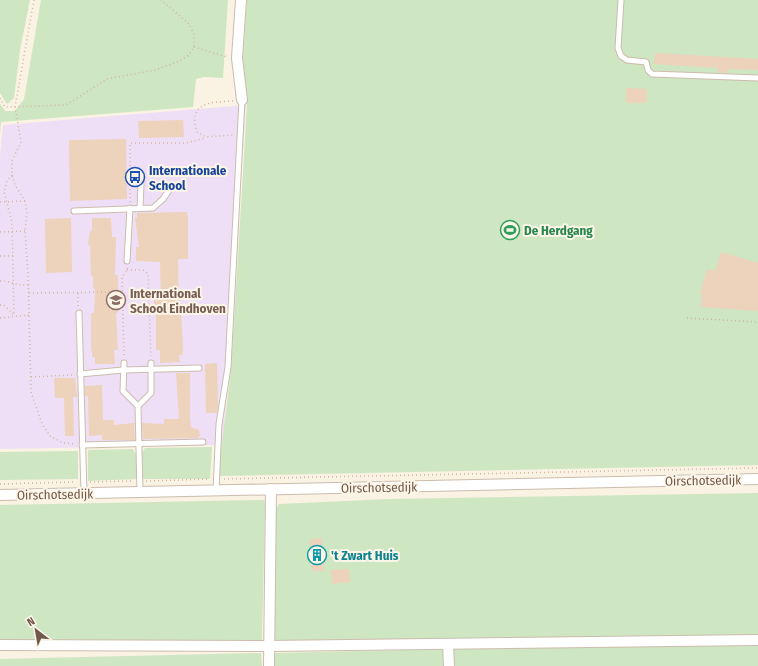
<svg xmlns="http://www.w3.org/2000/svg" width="758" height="666" font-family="'Fira Sans Condensed',sans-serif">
<rect width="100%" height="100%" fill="#faf2e2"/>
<!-- education -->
<polygon fill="#efdff6" points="246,105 223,445 0,449 0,156 3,125"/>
<!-- green -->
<g fill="#cfe6c2">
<polygon points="0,0 30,0 20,50 14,98 7,104 0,93"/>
<polygon points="41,0 228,0 223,78 204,77 196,79 193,107 1,122 0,133 0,104 5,111 15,111 24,99"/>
<polygon points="247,0 758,0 758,465 218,476 231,370 243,173 247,103 243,58"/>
<polygon points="212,447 210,479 143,479 142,453 145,448"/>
<polygon points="133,449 136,455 137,479 88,481 88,450"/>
<polygon points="78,451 78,479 0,480 0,452"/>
<polygon points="758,493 758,636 274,642 272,637 276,509 279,504 390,499"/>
<polygon points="261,500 264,500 265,504 262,642 0,641 0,505"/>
<polygon points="758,645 758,666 452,666 452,647"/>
<polygon points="445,649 446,666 272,666 274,653"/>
<polygon points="261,653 262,666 0,666 0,659"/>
</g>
<!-- building -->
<g fill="#edd2bc">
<polygon points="655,53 758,59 758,70 728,69 728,73 717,72 718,68 654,64"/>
<polygon points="626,88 647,89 646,103 626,103"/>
<polygon points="183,120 184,137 139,138 138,121"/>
<polygon points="126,139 127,199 70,201 69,140"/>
<polygon points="187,212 187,215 188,215 188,259 178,259 179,311 181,311 183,349 182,355 179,355 180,362 160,363 160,350 156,350 156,312 154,312 154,298 161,298 160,262 136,261 136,247 139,247 135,218 137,218 137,213"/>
<polygon points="71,218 72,272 46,273 45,219"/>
<polygon points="92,218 111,218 112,237 116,237 115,275 118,275 118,313 116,313 118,350 114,350 115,364 95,364 95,357 92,357 92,351 91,351 91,313 94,313 95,289 93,289 93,275 91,276 90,245 88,245 90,231 92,231"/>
<polygon points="721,252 758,263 758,311 701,307 702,294 700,294 707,269 715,271"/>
<polygon points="217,363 218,403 217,413 206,413 205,364"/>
<polygon points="176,373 190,373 190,418 191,427 199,430 200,436 198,438 143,439 142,423 164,424 164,419 179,419"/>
<polygon points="54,378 75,378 77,397 73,397 74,436 65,436 64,398 55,398"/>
<polygon points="102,385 103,420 114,420 114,425 134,423 135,440 102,440 102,435 89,436 88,396 85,396 85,386"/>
<polygon points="322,538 324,571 312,571 310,539"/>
<polygon points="349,569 350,582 332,584 331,570"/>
</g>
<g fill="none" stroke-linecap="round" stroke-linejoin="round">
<!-- lane casing -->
<g stroke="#ccbcad" stroke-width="7">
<g id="lane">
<polyline points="621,0 618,48 621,56 627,60 646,62 648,70 652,74 758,78"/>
<polyline points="140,208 141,184"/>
<polyline points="74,211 153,208 163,199 172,186"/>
<polyline points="127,261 130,208"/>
<polyline points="79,313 84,493"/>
<polyline points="124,363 123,391 138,406 140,492"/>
<polyline points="80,374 123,370 199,368"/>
<polyline points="138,406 151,393 151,363"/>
<polyline points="82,445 203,442"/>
<polyline points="216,490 219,424 228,367 242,100"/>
</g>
</g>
<!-- street casing -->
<g stroke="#ccbcad" stroke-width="12">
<g id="street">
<polyline points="241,0 237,58 242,100"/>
<polyline points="0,495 758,479"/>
<polyline points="448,644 449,666"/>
<polyline points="0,645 269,646 758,640"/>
<polyline points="269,666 271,489"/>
</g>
</g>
<!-- path -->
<g stroke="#d2b5a0" stroke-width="1.5" stroke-dasharray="1 3" stroke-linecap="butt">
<polyline points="34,0 15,107 21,142 12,161 12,175 15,185 25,201 27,213 25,231 28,274 31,392 42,424 50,436 63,443 74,444"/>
<polyline points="194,47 227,57"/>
<polyline points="0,98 5,107 66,105 107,79 155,70 177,62 189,55 194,47 194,34 189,24 161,0"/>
<path d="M233,101C211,102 187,102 197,132L206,137L233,135"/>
<polyline points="12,175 7,181 4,192 12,222 14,315"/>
<polyline points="0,202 25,201"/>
<polyline points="130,202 130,143 186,143 205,138"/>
<polyline points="0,232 25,231"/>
<polyline points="0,256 14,256"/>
<polyline points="127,270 143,270 148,274 151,356"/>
<path d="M0,281C12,281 16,286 29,285"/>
<polyline points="29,293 123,292"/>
<polyline points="78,293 78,307"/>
<polyline points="0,305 4,305 14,315"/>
<polyline points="0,318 29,315"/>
<polyline points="687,318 758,322"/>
<polyline points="124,355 122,277 127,270 127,267"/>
<polyline points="31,377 73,375"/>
<polyline points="224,479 758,468"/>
<polyline points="146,481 210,479"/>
<polyline points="90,482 132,481"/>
<polyline points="0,484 76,482"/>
</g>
<!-- lane -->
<use href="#lane" stroke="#fff" stroke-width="5"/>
<!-- street -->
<use href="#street" stroke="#fff" stroke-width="10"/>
</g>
<!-- icons -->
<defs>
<g id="bus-ring" transform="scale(1)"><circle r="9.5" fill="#fdf6e8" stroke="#1a4fb4" stroke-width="1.5"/><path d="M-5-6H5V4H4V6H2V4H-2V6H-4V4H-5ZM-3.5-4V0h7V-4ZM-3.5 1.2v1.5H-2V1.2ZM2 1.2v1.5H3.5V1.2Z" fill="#1a4fb4"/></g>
<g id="stadium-ring" transform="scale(1)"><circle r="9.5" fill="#fdf6e8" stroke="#2e9e5b" stroke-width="1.5"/><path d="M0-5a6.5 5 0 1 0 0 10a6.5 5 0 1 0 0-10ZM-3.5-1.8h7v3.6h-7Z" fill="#2e9e5b"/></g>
<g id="school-ring" transform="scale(1)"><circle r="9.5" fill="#fdf6e8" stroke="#8d6e63" stroke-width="1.5"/><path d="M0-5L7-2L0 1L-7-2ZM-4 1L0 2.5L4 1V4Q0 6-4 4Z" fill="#8d6e63"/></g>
<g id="building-ring" transform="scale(1)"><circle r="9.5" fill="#fdf6e8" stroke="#0f9aa8" stroke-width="1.5"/><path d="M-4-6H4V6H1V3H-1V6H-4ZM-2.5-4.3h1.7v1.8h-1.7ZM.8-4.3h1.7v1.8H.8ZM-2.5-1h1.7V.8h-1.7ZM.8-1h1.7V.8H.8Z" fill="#0f9aa8"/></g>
</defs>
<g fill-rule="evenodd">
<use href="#bus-ring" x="135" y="177"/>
<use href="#stadium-ring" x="510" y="230"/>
<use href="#school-ring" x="116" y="300"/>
<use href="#building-ring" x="317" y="555"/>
</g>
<g text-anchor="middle" stroke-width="4" stroke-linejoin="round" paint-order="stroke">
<!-- transit labels -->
<g font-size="13" font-weight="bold" fill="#164399" stroke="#fdf6e8" text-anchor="start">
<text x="149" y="175">Internationale<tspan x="149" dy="15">School</tspan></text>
</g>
<!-- leisure labels -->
<g font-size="13" font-weight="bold" fill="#27864d" stroke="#fdf6e8" text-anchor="start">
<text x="524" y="235">De Herdgang</text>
</g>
<!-- education labels -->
<g font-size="13" font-weight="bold" fill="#785e54" stroke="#fdf6e8" text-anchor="start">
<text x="130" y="298">International<tspan x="130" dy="15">School Eindhoven</tspan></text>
</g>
<!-- street labels -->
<g font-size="13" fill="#70594b" stroke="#fdf6e8">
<text transform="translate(703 480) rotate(-1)" y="5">Oirschotsedijk</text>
<text transform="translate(379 487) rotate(-1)" y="5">Oirschotsedijk</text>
<text transform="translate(55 494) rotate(-1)" y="5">Oirschotsedijk</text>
</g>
<!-- culture labels -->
<g font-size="13" font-weight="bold" fill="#0d838f" stroke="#fdf6e8" text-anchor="start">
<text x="331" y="560">'t Zwart Huis</text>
</g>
</g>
<!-- north arrow -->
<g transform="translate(36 630) rotate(329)" stroke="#fdf6e8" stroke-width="3" paint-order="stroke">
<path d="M0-3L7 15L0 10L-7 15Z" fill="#70594b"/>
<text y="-6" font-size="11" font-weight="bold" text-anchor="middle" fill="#70594b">N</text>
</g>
</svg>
